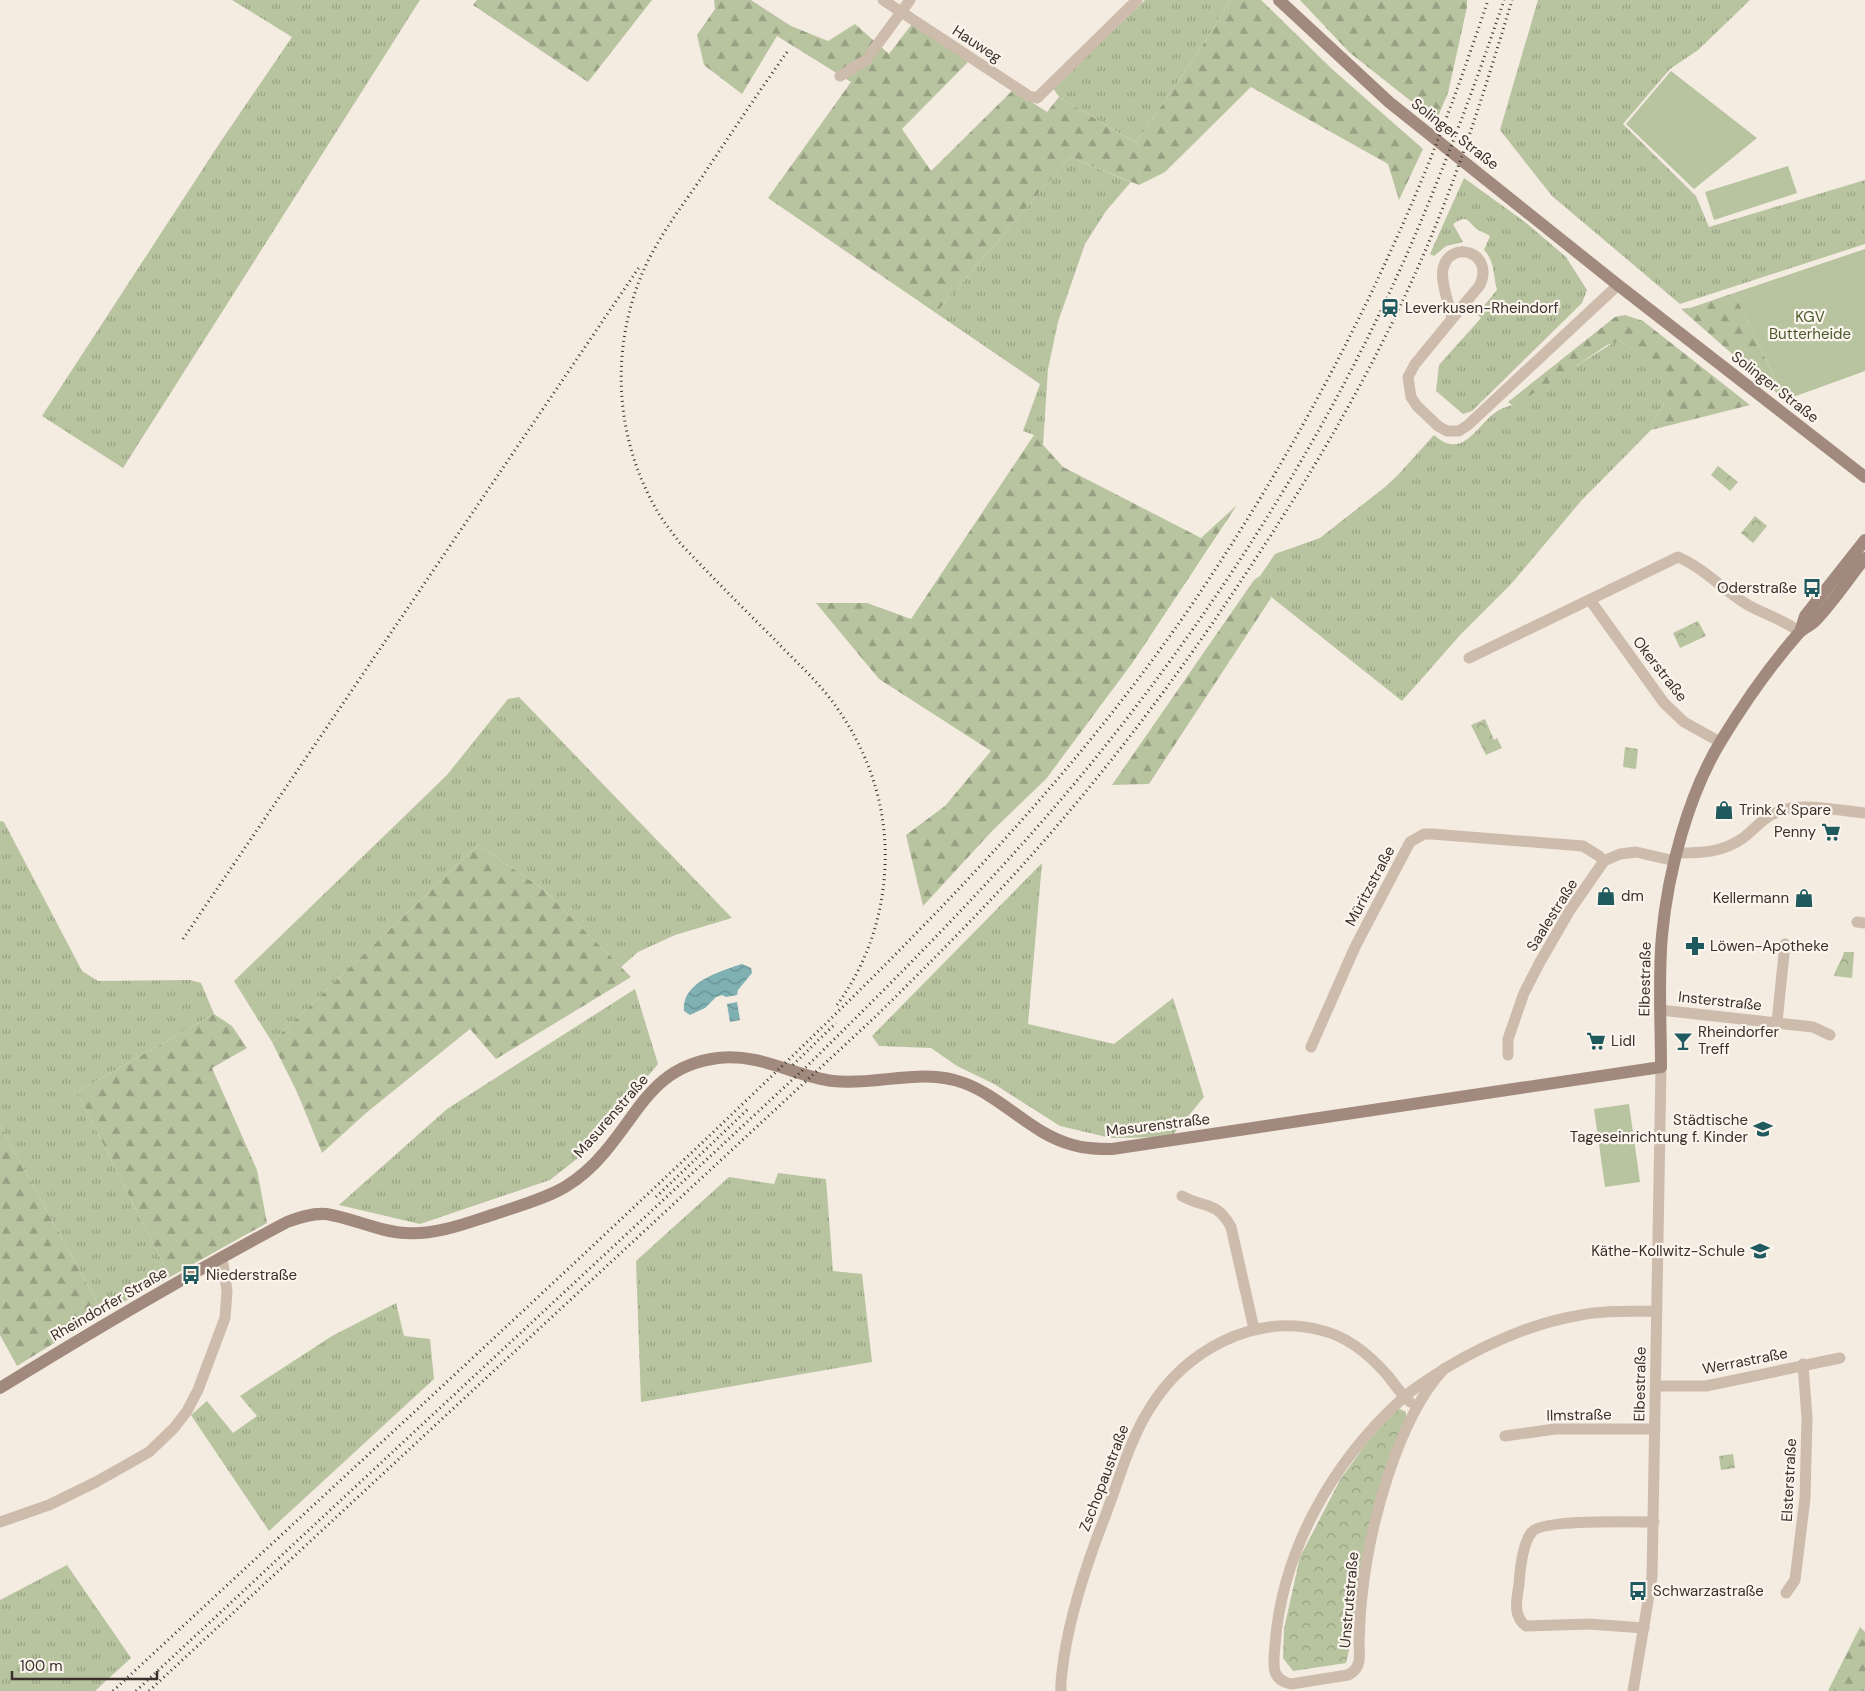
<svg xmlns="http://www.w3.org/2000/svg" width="1865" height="1691" font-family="'DM Sans',sans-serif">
<defs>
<pattern id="grass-tufts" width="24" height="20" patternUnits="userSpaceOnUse" patternTransform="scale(1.25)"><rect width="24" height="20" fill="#b8c4a0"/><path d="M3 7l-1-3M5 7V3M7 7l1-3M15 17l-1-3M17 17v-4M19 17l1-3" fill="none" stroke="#97a083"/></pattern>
<pattern id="forest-firs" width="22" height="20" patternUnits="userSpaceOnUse" patternTransform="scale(1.25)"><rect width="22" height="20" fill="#b8c4a0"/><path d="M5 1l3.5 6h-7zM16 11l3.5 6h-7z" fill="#97a083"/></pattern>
<pattern id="park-crowns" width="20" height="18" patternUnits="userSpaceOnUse" patternTransform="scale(1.25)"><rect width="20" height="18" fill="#b8c4a0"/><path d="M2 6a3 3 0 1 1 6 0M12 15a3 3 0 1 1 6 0" fill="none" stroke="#97a083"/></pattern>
<pattern id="water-waves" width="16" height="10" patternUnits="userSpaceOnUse" patternTransform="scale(1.25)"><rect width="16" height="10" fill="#7fb0b2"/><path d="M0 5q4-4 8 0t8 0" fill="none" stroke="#699091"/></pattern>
</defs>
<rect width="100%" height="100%" fill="#f4ebe1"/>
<!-- grass -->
<g fill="url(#grass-tufts)">
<polygon points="232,0 420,0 123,468 42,416 221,141 292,37"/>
<polygon points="1145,0 1230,0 1203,45 1136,143 1059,97 1053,88"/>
<polygon points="1538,0 1750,0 1698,50 1670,69 1623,124 1696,196 1709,227 1865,180 1865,244 1680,304 1552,196 1500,130"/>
<polygon points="1070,157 1131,182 1106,211 1085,244 1058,322 1048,369 1043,445 1034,435 1023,431 1040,384 936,313"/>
<path d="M1464,178L1525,222L1566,257L1587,290L1582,303L1472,411L1463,414L1436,391L1439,365L1481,318L1477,314L1497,290C1493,276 1495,261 1484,250L1490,236C1487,234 1482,232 1478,230C1466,221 1469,214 1453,224L1463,242L1446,246L1434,256L1430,254Z"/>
<path d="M1616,341H1620L1668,372C1676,390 1661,408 1652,424L1651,430L1581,501L1512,583L1461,634L1402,701L1265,592L1260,576L1275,554L1320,538L1385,487L1398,475L1434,435C1465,463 1478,420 1501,409C1505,407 1509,406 1513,405Z"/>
<polygon points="519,697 732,918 675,935 638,952 621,967 543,889 478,845 272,1042 234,981 447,775 508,699"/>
<polygon points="0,821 4,822 82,971 98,981 190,980 201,983 214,1014 77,1092 170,1277 103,1313 0,1125"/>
<polygon points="1042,863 1028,1024 1114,1044 1173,998 1204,1097 1171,1137 1111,1138 1060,1126 994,1084 957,1066 931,1048 879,1046 872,1036"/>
<polygon points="635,989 658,1064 583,1154 550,1180 420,1224 339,1205 447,1109"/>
<polygon points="778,1173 826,1179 833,1271 862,1274 872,1362 641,1402 636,1261 729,1177 774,1184"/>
<polygon points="396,1303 404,1336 430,1339 434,1379 269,1531 191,1415 207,1401 233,1433 257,1416 240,1396 332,1336"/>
<polygon points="67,1565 131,1658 95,1691 0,1691 0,1600"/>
</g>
<!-- forest -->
<g fill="url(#forest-firs)">
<polygon points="477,0 652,0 588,82 473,5"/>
<polygon points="714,0 751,0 791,26 828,41 855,24 889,54 912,24 969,61 902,129 931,171 1013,90 1047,112 1059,97 1136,143 1203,45 1230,0 1261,0 1332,69 1423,149 1399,200 1388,164 1251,87 1165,172 1139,185 1070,157 936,313 768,198 851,82 777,36 742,94 704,65 697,35 715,9"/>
<polygon points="1300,0 1467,0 1467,7 1448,93 1436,121 1349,52"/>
<polygon points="1734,293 1785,400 1681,309 1690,308"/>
<path d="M1625,315L1643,321L1750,405L1651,430L1652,424C1661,408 1676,390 1667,372L1620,341L1607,345L1561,376L1513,406L1508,402L1615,317Z"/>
<polygon points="1034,435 1063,467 1201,538 1237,505 1133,662 1046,779 993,830 923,906 906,835 945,806 991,751 879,679 816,603 867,603 911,619"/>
<polygon points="1260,576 1271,598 1149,784 1112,785 1254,580"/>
<polygon points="478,845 543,889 631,977 496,1059 470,1029 366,1113 322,1153 297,1092 272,1042"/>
<polygon points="214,1014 232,1026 247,1048 212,1068 257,1170 267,1223 170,1277 77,1092"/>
<polygon points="0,1125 103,1313 17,1366 0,1335"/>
<polygon points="1860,1627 1865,1632 1865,1691 1828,1691"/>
</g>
<!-- park -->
<g fill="url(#park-crowns)">
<polygon points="1718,466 1738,482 1730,491 1711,475"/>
<polygon points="1755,516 1767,526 1753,543 1741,533"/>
<polygon points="1698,621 1706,636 1680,648 1673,633"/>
<polygon points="1485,719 1494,740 1497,738 1502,748 1486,755 1471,725"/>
<polygon points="1625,747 1638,749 1636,769 1623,767"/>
<path d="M1844,952H1854L1852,978L1834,976C1836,967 1842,961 1844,952Z"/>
<polygon points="1400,1409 1406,1412 1406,1418 1362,1562 1350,1646 1346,1663 1293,1671 1283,1658 1284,1629 1300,1557 1340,1480 1365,1445 1395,1411"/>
<polygon points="1733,1454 1735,1468 1721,1470 1719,1456"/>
</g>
<!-- garden -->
<g fill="#b8c4a0">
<polygon points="1671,71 1757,138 1694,189 1626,124"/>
<polygon points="1788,166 1797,193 1714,220 1705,192"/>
<polygon points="1865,249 1865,371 1785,400 1734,293"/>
<polygon points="1629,1104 1640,1182 1605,1187 1594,1109"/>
</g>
<!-- water -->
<g fill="url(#water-waves)">
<path d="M742,964L751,968L752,973L738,990L737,995L726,997L722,995L716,997L705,1008L690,1015L684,1011C681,982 721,971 742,964Z"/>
<polygon points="737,1002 740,1020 730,1022 727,1004"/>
</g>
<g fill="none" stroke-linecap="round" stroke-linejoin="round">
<!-- minor -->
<g stroke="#cdbbac" stroke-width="11">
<polyline points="883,0 1029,96 1037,98 1137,0"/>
<polyline points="840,76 866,60 910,0"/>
<path d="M1452,319C1450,306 1440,282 1443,269C1449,239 1495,251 1480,285L1415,364L1408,377L1411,397L1417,406L1438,426L1447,431H1459L1468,425L1618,285"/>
<polyline points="1590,600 1664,703 1684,722 1720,742"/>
<path d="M1469,658L1678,557C1704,568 1724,591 1748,605C1766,615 1784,620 1800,632"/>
<path d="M1677,853C1701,853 1722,853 1743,838C1756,828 1763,817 1780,811C1804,802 1840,811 1865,813"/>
<polyline points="1857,922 1865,923"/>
<polyline points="1660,1010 1813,1027 1830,1035"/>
<polyline points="1777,1022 1785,944"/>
<polyline points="1311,1047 1355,947 1410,842 1424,834 1432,834 1583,846 1599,856 1604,861"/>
<polyline points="1508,1055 1508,1039 1524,993 1540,962 1570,910 1604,861 1620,854 1636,852 1675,861"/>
<path d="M1182,1196C1205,1209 1216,1200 1231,1227L1254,1329"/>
<path d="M1444,1369C1397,1419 1369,1528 1362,1596C1360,1611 1360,1626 1359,1641C1359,1647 1360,1655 1359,1661C1358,1667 1354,1672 1348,1675L1291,1684C1269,1679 1274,1663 1275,1645C1282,1550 1333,1461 1403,1398C1415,1387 1430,1379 1444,1369Z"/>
<path d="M1444,1369C1486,1344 1531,1323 1581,1315C1604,1310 1633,1312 1657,1311"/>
<polyline points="1656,1386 1706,1386 1840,1358"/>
<polyline points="1505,1436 1555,1429 1655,1429"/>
<polyline points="0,1522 49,1505 96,1482 149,1452 174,1428 187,1411 198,1390 225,1318 227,1291 223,1264 220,1259"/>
<polyline points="1786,1593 1795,1580 1805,1498 1807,1418 1803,1364"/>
<path d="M1644,1628L1589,1624L1526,1626C1512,1616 1517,1599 1519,1584C1520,1570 1523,1542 1532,1532C1542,1519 1633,1522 1654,1522"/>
<path d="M1061,1691C1060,1680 1063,1668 1064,1657C1071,1612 1085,1569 1101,1527C1116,1490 1129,1440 1150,1408C1185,1351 1253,1313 1320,1330C1347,1336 1370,1355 1388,1376C1395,1385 1401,1394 1410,1402"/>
<polyline points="1633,1691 1652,1577 1661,1067"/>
</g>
<!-- secondary -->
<g stroke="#a18a7d" stroke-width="12">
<polyline points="1279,0 1389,102 1618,285 1865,477"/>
<polyline points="1800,632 1805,616 1865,540"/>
<path d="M0,1388C94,1330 189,1274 287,1222C300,1217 312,1213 326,1214C353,1218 379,1232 406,1233C437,1235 467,1223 495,1214C519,1206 544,1199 565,1187C580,1178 593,1166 604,1153C641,1110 654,1066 718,1058C761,1053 793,1076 833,1081C877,1086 922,1067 964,1083C1004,1098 1031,1134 1073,1145C1086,1149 1099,1149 1112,1149L1661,1067C1661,1023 1658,979 1662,935C1668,872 1688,795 1721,741C1743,705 1770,666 1798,634C1803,628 1811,626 1816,620C1834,601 1849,578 1865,558"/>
</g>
<!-- rail -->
<g stroke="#3b302b" stroke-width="3" stroke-dasharray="1 4" stroke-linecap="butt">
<path d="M787,52C758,93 730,135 702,177C682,206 660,235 645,267C609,347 614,439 659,514C665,524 673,533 679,542C710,575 742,607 774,639C790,656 809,673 824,691C868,744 891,811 884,880C880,925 864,968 837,1005"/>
<polyline points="183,939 640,266"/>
<polyline points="793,1065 836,1023"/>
<polyline points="656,1197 748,1109"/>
<path d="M113,1691C311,1507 510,1325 706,1139C885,968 1065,795 1203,588C1290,458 1363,321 1423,177C1447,119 1468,60 1488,0"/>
<path d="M136,1691L806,1067C908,967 1009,865 1098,755C1221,602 1328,433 1407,254C1443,171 1475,86 1504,0"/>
<path d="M149,1691L875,1017C937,956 999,894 1056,827C1129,742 1195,652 1256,558C1318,464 1374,367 1419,265C1457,179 1485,90 1512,0"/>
</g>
</g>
<!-- icons -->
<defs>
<g id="station-bare" transform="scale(1.5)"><path d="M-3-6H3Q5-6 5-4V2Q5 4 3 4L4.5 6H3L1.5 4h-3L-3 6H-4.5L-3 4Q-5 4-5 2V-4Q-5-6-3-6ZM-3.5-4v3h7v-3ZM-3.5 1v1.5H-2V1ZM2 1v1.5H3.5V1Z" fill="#1f5a5e" stroke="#fbf5ee" stroke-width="2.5" paint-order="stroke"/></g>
<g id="bus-bare" transform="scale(1.5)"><path d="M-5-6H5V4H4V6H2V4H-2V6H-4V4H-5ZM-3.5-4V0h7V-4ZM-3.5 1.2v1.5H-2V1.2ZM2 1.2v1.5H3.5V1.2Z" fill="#1f5a5e" stroke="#fbf5ee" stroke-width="2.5" paint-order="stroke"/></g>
<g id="shop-bare" transform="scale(1.5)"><path d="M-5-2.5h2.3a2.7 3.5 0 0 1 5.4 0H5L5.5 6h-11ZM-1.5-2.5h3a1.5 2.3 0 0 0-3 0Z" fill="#1f5a5e" stroke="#fbf5ee" stroke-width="2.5" paint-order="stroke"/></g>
<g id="supermarket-bare" transform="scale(1.5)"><path d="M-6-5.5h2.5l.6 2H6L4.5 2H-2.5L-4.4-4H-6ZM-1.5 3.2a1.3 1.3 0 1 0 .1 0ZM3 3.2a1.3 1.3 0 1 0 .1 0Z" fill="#1f5a5e" stroke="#fbf5ee" stroke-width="2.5" paint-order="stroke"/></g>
<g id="pharmacy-bare" transform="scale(1.5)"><path d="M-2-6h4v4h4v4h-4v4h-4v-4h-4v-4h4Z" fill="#1f5a5e" stroke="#fbf5ee" stroke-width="2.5" paint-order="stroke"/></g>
<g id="bar-bare" transform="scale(1.5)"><path d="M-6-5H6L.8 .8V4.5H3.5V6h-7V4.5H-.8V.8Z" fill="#1f5a5e" stroke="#fbf5ee" stroke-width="2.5" paint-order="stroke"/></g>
<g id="school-bare" transform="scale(1.5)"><path d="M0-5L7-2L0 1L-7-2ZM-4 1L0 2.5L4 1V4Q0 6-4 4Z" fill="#1f5a5e" stroke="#fbf5ee" stroke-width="2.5" paint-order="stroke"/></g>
</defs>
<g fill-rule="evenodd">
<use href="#station-bare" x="1390" y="308"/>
<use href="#bus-bare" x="1812" y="588"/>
<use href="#shop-bare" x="1724" y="810"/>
<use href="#supermarket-bare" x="1831" y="832"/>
<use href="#shop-bare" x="1606" y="896"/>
<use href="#shop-bare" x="1804" y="898"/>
<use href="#pharmacy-bare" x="1695" y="946"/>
<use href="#supermarket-bare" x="1596" y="1041"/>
<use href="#bar-bare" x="1683" y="1041"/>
<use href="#school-bare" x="1763" y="1129"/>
<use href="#school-bare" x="1760" y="1251"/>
<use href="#bus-bare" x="191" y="1275"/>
<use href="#bus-bare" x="1638" y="1591"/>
</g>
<g text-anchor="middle" stroke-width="4.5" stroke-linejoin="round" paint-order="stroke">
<!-- street labels -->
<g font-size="15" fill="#3b302b" stroke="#fbf5ee">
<text transform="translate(977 44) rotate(33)" y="5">Hauweg</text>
<text transform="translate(1455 134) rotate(38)" y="5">Solinger Straße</text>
<text transform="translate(1775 387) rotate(38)" y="5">Solinger Straße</text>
<text transform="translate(1660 669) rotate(52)" y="5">Okerstraße</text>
<text transform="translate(1370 886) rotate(-62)" y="5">Müritzstraße</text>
<text transform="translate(1552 915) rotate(-58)" y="5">Saalestraße</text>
<text transform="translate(1645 979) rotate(-89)" y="5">Elbestraße</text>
<text transform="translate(1720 1001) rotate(6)" y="5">Insterstraße</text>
<text transform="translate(611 1116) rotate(-49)" y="5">Masurenstraße</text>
<text transform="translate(1158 1125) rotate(-7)" y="5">Masurenstraße</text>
<text transform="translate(109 1304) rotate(-30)" y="5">Rheindorfer Straße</text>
<text transform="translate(1745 1361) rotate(-11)" y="5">Werrastraße</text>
<text transform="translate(1640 1384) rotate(-89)" y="5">Elbestraße</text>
<text transform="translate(1579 1415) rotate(-1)" y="5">Ilmstraße</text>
<text transform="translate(1104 1478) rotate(-69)" y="5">Zschopaustraße</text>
<text transform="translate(1789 1480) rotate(-87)" y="5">Elsterstraße</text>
<text transform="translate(1349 1600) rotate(-85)" y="5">Unstrutstraße</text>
</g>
<!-- poi labels -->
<g font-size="15" fill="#3b302b" stroke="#fbf5ee" text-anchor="start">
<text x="1405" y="313">Leverkusen-Rheindorf</text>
<text x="1797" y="593" text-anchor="end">Oderstraße</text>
<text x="1739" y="815">Trink &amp; Spare</text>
<text x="1816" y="837" text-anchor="end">Penny</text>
<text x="1621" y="901">dm</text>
<text x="1789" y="903" text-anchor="end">Kellermann</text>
<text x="1710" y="951">Löwen-Apotheke</text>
<text x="1698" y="1037">Rheindorfer<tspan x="1698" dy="17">Treff</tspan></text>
<text x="1611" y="1046">Lidl</text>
<text x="1748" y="1125" text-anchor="end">Städtische<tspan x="1748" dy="17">Tageseinrichtung f. Kinder</tspan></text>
<text x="1745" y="1256" text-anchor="end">Käthe-Kollwitz-Schule</text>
<text x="206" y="1280">Niederstraße</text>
<text x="1653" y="1596">Schwarzastraße</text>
</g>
<!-- park labels -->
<g font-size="15" fill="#4a5a2e" stroke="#fbf5ee">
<text x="1810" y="322">KGV<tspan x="1810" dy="17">Butterheide</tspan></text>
</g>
</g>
<!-- scale -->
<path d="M12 1671v8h145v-8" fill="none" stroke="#3b302b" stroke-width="2.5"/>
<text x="20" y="1671" font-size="15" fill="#3b302b" stroke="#fbf5ee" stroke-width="4" paint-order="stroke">100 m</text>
</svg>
